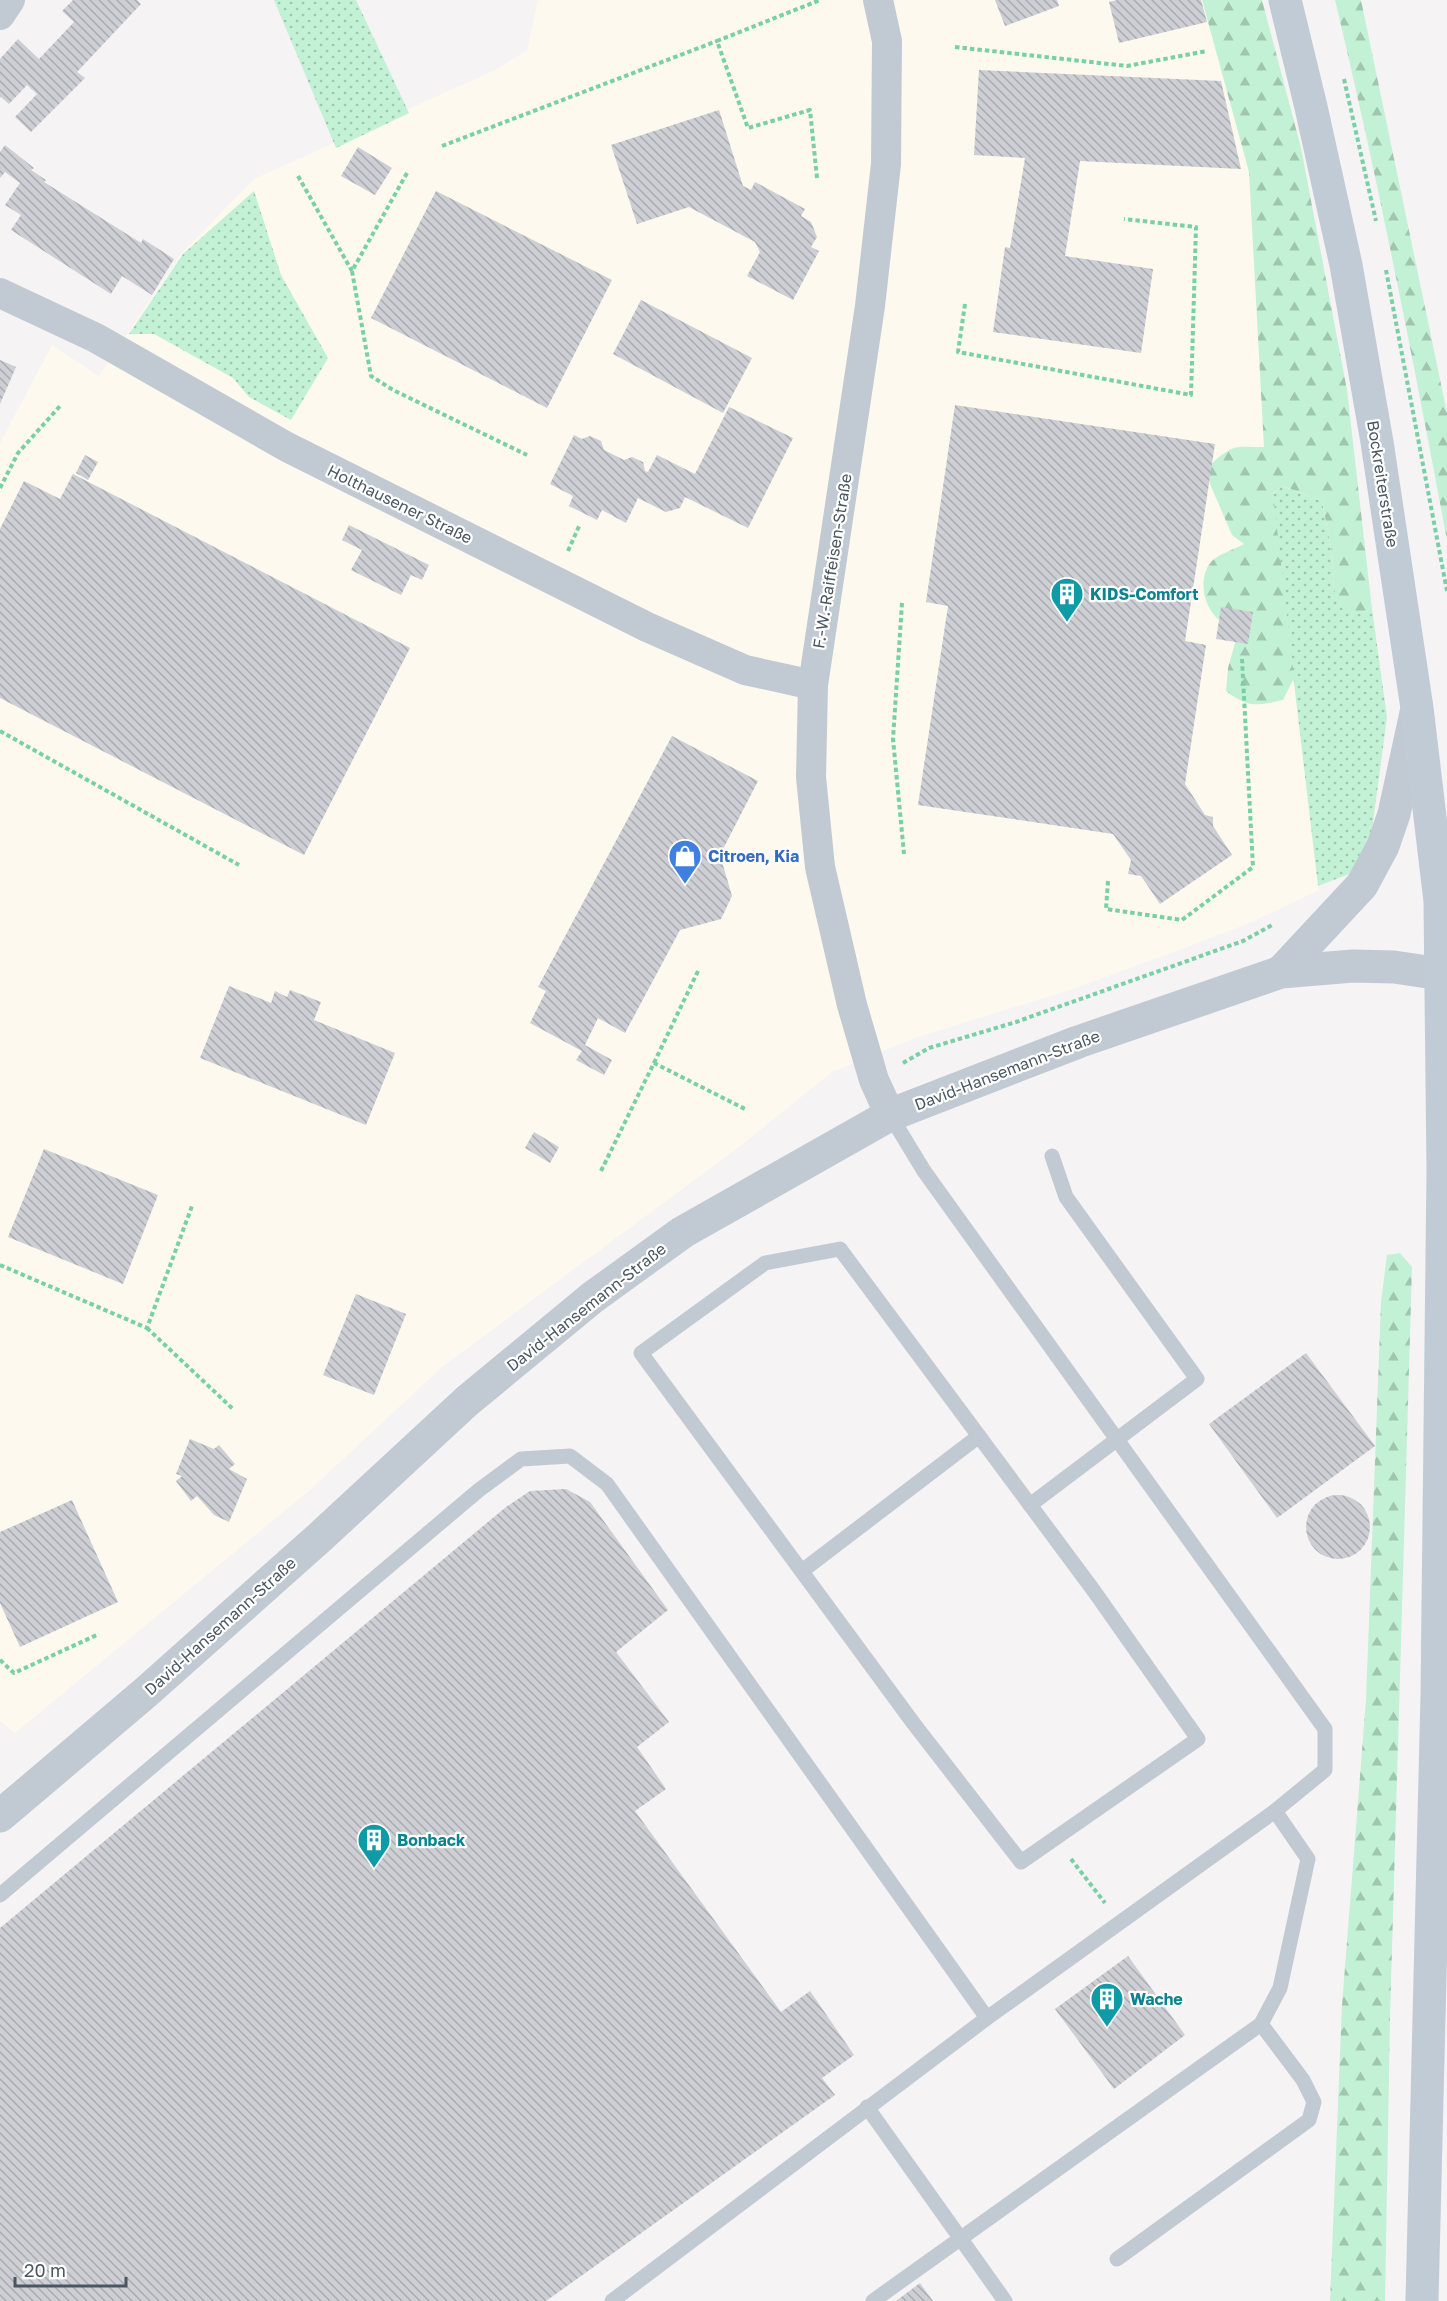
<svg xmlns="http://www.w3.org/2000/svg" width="1447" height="2301" font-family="'Golos Text',sans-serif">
<defs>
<pattern id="grass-dots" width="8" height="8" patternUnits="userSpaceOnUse" patternTransform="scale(1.5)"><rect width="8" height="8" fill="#c3f1d5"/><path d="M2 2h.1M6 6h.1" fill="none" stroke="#a0c6b0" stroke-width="1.8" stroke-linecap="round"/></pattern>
<pattern id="forest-firs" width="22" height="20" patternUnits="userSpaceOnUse" patternTransform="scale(1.5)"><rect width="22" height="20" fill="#c3f1d5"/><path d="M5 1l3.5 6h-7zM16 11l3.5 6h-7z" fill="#a0c6b0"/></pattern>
<pattern id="building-back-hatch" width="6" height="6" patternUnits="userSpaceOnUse" patternTransform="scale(1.5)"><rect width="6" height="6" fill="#cdcfd5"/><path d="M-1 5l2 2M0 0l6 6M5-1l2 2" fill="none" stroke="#a8abb0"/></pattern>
</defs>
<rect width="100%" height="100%" fill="#f5f3f3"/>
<!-- commercial -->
<polygon fill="#fdf9ef" points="538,0 1205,0 1249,172 1265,447 1296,675 1319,890 1252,922 1182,949 1070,990 918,1037 832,1072 739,1147 442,1367 310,1490 15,1733 0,1721 0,443 52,345 99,376 182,253 254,179 497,69 527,50"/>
<!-- grass -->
<g fill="url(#grass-dots)">
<polygon points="274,0 356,0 409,113 336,148"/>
<polygon points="254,191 281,275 328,358 291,420 249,397 233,378 154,334 129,334 183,254"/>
<polygon points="1282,486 1322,501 1332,553 1334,590 1357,614 1372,609 1387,717 1372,830 1357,871 1318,886 1276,531 1273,494"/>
</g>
<!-- forest -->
<g fill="url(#forest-firs)">
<path d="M1202,0H1262L1301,148L1347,390L1372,609L1357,614L1343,609L1334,590L1332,553L1322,501L1283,486L1273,493L1294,678L1283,700C1257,706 1248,708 1226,691L1228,668L1238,632C1231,628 1223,625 1218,619C1202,605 1197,574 1214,559C1222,553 1235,549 1244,544L1232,535L1210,484V465C1234,443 1235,447 1264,447L1249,172Z"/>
<path d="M1335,0H1361L1447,413V540C1413,359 1378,179 1335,0Z"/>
<polygon points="1400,1253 1412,1267 1390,2017 1385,2301 1330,2301 1342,2005 1366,1700 1381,1302 1387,1255"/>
</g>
<!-- building -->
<g fill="url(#building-back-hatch)">
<polygon points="73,0 137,0 141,4 77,72 85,78 31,132 15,117 37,94 27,85 9,104 1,97 0,98 0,59 18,39 39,59 74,22 62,11"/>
<polygon points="995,0 1057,0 1059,6 1005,26"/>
<polygon points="1117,0 1201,0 1207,22 1119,43 1109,2"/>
<polygon points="979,70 1221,81 1241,169 1080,161 1065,256 1153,269 1141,353 993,332 1005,247 1010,248 1025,158 974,155"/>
<polygon points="719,110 743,186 751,190 755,182 805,209 801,216 811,222 817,237 811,247 819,251 793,300 747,276 760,252 755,242 689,207 637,224 611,145"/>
<polygon points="5,145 34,168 31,170 46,180 44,182 141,243 143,239 174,259 152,295 122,276 111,294 11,230 21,215 5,205 20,183 5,172 0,178 0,152"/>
<polygon points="358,147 392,168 375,195 341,176"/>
<polygon points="436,191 612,280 547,408 371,318"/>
<polygon points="641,300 752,358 723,413 613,354"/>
<polygon points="0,360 16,367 0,404"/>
<polygon points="955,405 1215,444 1185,641 1206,645 1185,784 1205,815 1213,817 1213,826 1232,855 1160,904 1141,876 1128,874 1131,860 1113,834 918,805 948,606 926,602"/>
<polygon points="729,407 793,438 748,528 685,497 680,508 666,512 638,498 626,523 602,510 597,520 569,506 573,496 550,484 574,435 582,439 590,436 601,441 604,450 624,460 632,457 643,462 645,471 648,472 657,455 695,474"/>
<polygon points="85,455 98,462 88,480 76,473"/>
<polygon points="73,474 410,648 304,855 0,698 0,529 24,481 60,499"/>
<polygon points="349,525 429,565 422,580 411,575 401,595 351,570 362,550 342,540"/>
<polygon points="1221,607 1253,612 1248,644 1216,639"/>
<polygon points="672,736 758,781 720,855 732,896 721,919 680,930 625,1033 598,1018 585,1045 612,1060 604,1075 576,1060 582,1051 530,1023 546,991 538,987"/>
<polygon points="229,986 271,1003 275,991 287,997 290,990 321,1002 314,1020 395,1053 366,1125 200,1058"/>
<polygon points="534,1132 559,1147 550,1163 525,1148"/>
<polygon points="44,1149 158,1195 123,1284 8,1237"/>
<polygon points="356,1294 406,1314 374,1395 323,1375"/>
<polygon points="1306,1353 1375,1446 1277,1518 1209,1424"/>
<polygon points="190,1439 214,1449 219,1445 235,1464 229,1469 247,1479 229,1522 214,1515 197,1496 191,1501 176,1481 182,1476 176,1474"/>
<polygon points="566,1489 590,1502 668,1610 616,1652 669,1722 637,1747 666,1789 635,1811 781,2012 810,1991 854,2055 822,2078 835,2095 546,2301 0,2301 0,1928 506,1507 530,1491"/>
<circle cx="1338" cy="1527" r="32"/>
<polygon points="72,1500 118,1602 20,1647 0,1603 0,1532"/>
<polygon points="1128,1956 1185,2035 1114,2089 1055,2009"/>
<polygon points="920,2283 933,2301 896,2301"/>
</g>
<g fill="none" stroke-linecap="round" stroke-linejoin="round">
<!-- path -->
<g stroke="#7ad0a6" stroke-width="4" stroke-dasharray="4.5 3" stroke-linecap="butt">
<polyline points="955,47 1127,66 1207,51"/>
<polyline points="1344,79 1376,221"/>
<polyline points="442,146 717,41"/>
<polyline points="407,173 352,271 371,376 393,390 527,455"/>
<polyline points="298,176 352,271"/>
<polyline points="817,178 810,110 748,128 717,41 820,0"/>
<polyline points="1386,270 1447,591"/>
<polyline points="965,304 958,352 1191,395 1196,227 1124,219"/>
<polyline points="0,488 18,453 60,406"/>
<polyline points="568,551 580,524"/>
<polyline points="902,603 893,739 904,854"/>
<polyline points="0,731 239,865"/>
<polyline points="1108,881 1106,909 1182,920 1253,867 1242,659"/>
<polyline points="654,1063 698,971"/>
<polyline points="903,1063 929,1048 1016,1022 1243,941 1274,924"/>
<polyline points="601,1171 654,1063 747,1110"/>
<polyline points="0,1265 147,1328 192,1206"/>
<polyline points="147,1328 234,1410"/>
<polyline points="0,1660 14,1673 99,1634"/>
<polyline points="1071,1859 1105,1903"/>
</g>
<!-- service -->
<g stroke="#c1cad2" stroke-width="15">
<polygon points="840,1249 1094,1591 1198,1739 1021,1862 914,1724 641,1353 765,1263"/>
<polyline points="1030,1505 1197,1379 1066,1197 1052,1156"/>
<polyline points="802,1571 979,1436"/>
<polyline points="0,1895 479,1490 521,1459 570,1456 607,1484 987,2018"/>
<polyline points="867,2107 1005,2301"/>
<polyline points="1117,2259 1309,2120 1314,2102 1303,2080 1261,2024"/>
<polyline points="612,2301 987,2018 1275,1811 1325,1770 1325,1729 924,1171 890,1115"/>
<polyline points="873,2301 1261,2024 1280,1988 1308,1859 1275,1811"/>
</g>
<!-- minor -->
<g stroke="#c1cad2" stroke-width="30">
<polyline points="878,0 887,41 886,164 870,306 813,685 811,777 820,867 852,1005 874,1080 890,1115"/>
<polyline points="0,15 10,0"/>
<polyline points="0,293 96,338 287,447 647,627 745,670 813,685"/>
</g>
<!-- tertiary -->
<g stroke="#c1cad2" stroke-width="33">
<polyline points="1281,972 1362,885 1383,846 1394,814 1416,713"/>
<polyline points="0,1816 145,1693 319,1538 467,1401 593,1297 683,1232 890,1115 1078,1042 1281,972 1353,966 1394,967 1441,974"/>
</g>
<!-- secondary -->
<polyline stroke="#c1cbd6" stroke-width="33" points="1285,0 1311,107 1346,265 1377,442 1417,708 1440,901 1443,1170 1437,1695 1422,2301"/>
</g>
<!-- icons -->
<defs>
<g id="building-pin" transform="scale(1.725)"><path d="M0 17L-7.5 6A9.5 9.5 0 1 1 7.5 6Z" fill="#0f9aa8" stroke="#fff"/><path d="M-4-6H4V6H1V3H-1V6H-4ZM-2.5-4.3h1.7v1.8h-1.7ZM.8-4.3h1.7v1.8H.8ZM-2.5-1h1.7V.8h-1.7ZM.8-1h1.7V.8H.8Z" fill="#fff"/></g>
<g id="shop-pin" transform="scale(1.725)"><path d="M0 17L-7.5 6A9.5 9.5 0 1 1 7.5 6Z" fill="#3f7fe0" stroke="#fff"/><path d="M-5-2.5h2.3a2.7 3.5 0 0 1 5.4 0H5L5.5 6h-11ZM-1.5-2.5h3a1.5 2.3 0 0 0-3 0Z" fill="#fff"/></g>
</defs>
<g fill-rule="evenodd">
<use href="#building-pin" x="1067" y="594"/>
<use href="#shop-pin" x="685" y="856"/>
<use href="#building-pin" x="374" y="1840"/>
<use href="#building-pin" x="1107" y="1999"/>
</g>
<g text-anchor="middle" stroke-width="4.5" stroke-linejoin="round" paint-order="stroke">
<!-- street labels -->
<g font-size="16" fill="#4a5661" stroke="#fff">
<text transform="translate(1383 484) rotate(81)" y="6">Bockreiterstraße</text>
<text transform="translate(400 504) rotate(26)" y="6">Holthausener Straße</text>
<text transform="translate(832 561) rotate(-81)" y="6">F.-W.-Raiffeisen-Straße</text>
<text transform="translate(1007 1070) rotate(-21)" y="6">David-Hansemann-Straße</text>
<text transform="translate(586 1307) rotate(-38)" y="6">David-Hansemann-Straße</text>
<text transform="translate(220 1626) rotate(-42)" y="6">David-Hansemann-Straße</text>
</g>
<!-- culture labels -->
<g font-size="16" font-weight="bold" fill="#0d838f" stroke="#fff" text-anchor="start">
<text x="1090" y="600">KIDS-Comfort</text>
<text x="397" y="1846">Bonback</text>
<text x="1130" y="2005">Wache</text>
</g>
<!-- shop labels -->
<g font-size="16" font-weight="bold" fill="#366cbe" stroke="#fff" text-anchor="start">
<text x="708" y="862">Citroen, Kia</text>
</g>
</g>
<!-- scale -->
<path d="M15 2277v9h111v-9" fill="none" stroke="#4a5661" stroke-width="3"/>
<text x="24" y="2277" font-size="18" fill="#4a5661" stroke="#ffffff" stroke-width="4.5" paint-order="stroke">20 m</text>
</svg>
